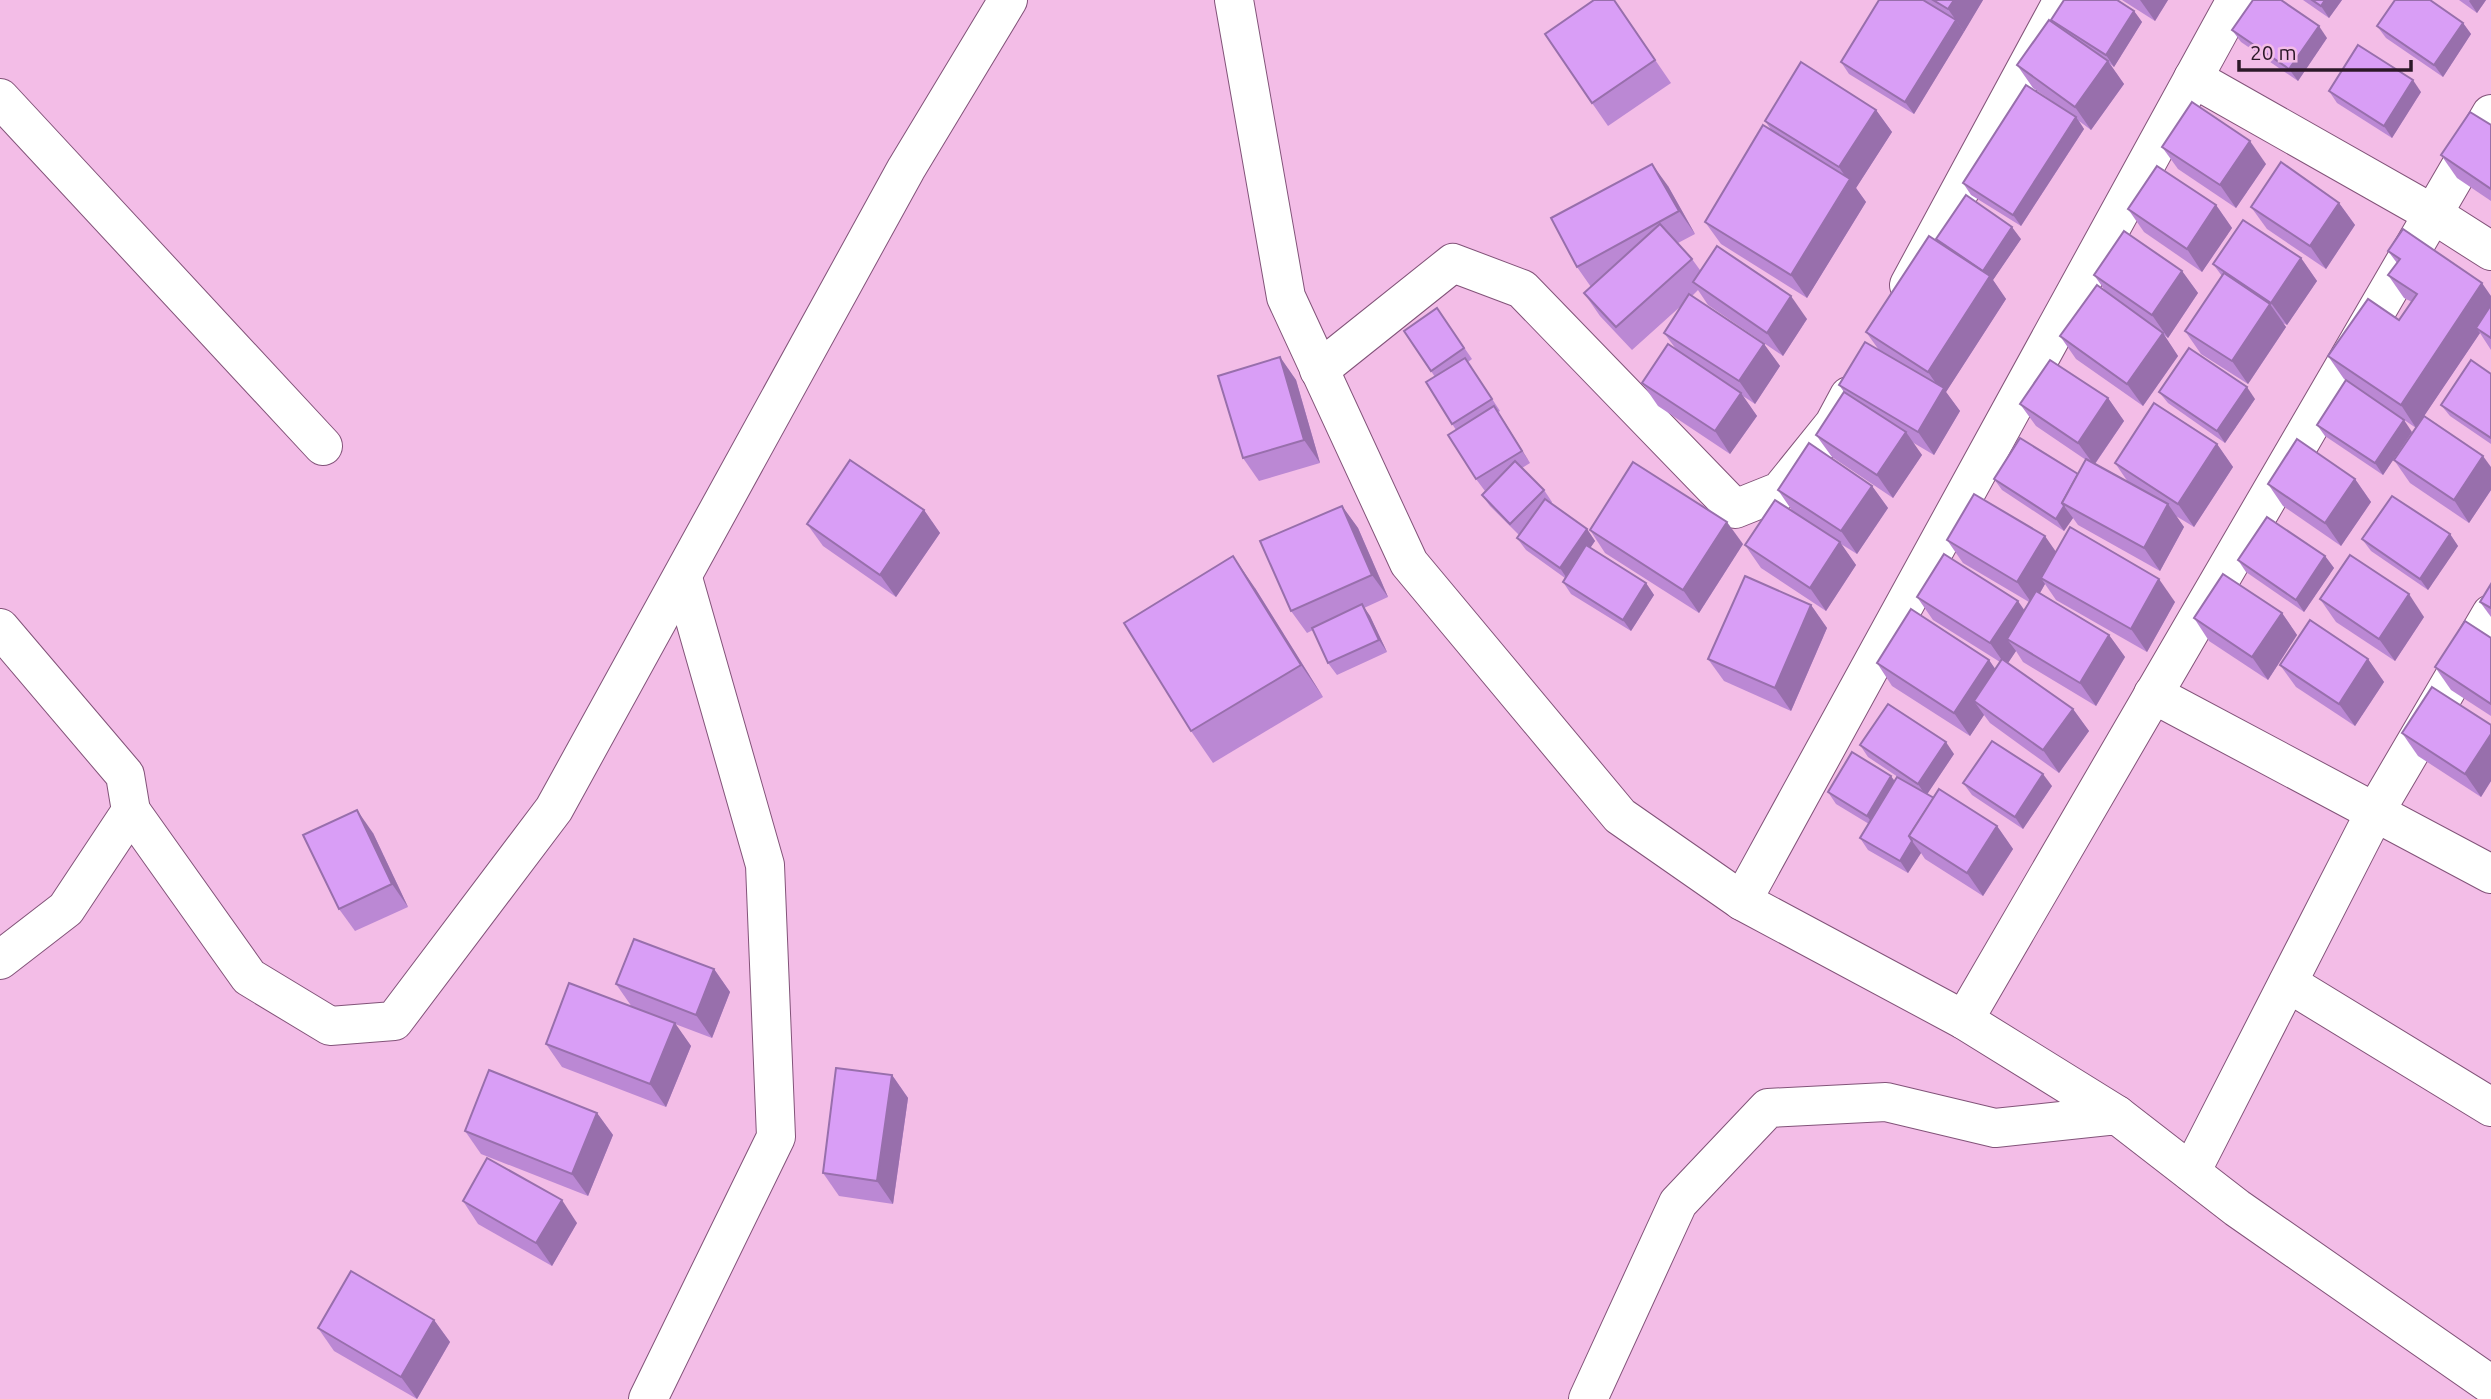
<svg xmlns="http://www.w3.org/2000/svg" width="2491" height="1399" font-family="Ubuntu,sans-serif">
<rect width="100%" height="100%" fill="#f3bde7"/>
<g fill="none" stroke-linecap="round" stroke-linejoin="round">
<!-- minor casing -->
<g stroke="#825379" stroke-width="40">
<g id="minor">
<polyline points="1234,0 1286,297 1409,563 1620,816 1742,901 1964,1020 2117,1115"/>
<polyline points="2193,78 2433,214 2491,251"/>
<polyline points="0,98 323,446"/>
<polyline points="1909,285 2063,0"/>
<polyline points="1319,370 1453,263 1522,289 1735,509 1780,491 1834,424 1849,396"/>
<polyline points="0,628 125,775 131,811 66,909 0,960"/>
<polyline points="2153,694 2491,874"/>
<polyline points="131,811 249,977 330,1026 394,1021 554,809 906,169 1008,0"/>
<polyline points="1742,901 2236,0"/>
<polyline points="2288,983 2491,1107"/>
<polyline points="1964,1020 2491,114"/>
<polyline points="2191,1172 2375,812 2491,614"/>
<polyline points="648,1399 776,1137 765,865 683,578"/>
<polyline points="1588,1399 1678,1203 1768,1108 1886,1102 1995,1128 2117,1115 2237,1208 2491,1385"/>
</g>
</g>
<!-- minor -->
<use href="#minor" stroke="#fff" stroke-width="38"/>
</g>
<!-- wall -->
<g fill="#bb88d4">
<polygon points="1614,0 1671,83 1608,126 1592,103"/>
<polygon points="1879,0 1983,0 1914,114 1849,74 1841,62"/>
<polygon points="2122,0 2168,0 2155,21"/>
<polygon points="2303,0 2342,0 2329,18"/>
<polygon points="2459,0 2486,0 2477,13"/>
<polygon points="2134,11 2142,22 2114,67 2109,63 2124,84 2091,130 2079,121 2084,129 2021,226 1971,195 1963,183 2052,101 2033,88 2017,65 2054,23 2051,20"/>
<polygon points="2463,23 2471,34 2443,77 2386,38 2377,26"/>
<polygon points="2232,30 2327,38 2298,81 2241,42"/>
<polygon points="2329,91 2421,92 2392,138 2337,103"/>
<polygon points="1876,110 1892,132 1856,188 1866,202 1807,298 1721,244 1705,222 1772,131 1765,121"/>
<polygon points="2491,125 2491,201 2457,178 2441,155"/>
<polygon points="2162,147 2266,164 2236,208 2178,169"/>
<polygon points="1668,186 1695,234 1678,243 1692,259 1700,270 1807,319 1783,356 1708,305 1698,290 1692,296 1764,344 1780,366 1755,404 1743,396 1757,416 1730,454 1658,406 1642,383 1676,349 1664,333 1682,305 1632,350 1600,316 1584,293 1591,287 1577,267"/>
<polygon points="2339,203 2355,225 2326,269 2267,229 2251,207"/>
<polygon points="2216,205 2232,228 2202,272 2144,232 2128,209"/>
<polygon points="1936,239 2021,239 1993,280 2006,299 1946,392 1960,411 1934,455 1912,442 1922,455 1893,498 1832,457 1816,435 1844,392 1839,385 1879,350 1866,332 1939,243"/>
<polygon points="2388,251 2491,296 2491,350 2480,333 2416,428 2344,379 2328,356 2399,320 2412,302 2404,298 2388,275 2397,263"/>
<polygon points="2301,258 2317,281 2287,325 2283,323 2286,327 2248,384 2201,354 2185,331 2222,276 2213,264"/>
<polygon points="2182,271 2198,293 2168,338 2164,335 2178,356 2143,406 2076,359 2060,336 2106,292 2094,275"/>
<polygon points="1437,308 1472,359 1468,362 1500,411 1498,412 1530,463 1522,468 1544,490 1552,502 1551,504 1587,529 1595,541 1590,548 1646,583 1654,595 1631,631 1571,594 1563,582 1565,578 1526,550 1517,538 1521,533 1519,535 1490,506 1482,495 1487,489 1485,491 1476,479 1456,430 1426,382 1435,377 1431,371"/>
<polygon points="1280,357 1296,380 1320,463 1259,481 1243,458"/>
<polygon points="2491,374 2491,444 2450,416 2441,405"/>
<polygon points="2159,392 2255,399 2225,443 2168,403"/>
<polygon points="2108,398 2124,421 2095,464 2128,482 2115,463 2217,444 2233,467 2194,527 2176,516 2184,527 2160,571 2078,525 2073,518 2064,531 2002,490 1994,479 2078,474 2086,460 2036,426 2020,404"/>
<polygon points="2317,425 2412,432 2383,475 2325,436"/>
<polygon points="2394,460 2491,467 2491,490 2469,523 2410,483"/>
<polygon points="2355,479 2371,502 2341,546 2283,506 2268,484"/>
<polygon points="1872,486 1888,508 1857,554 1841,544 1856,565 1826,611 1761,568 1745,545 1793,512 1778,490"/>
<polygon points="1342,506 1358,528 1388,597 1364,608 1370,616 1387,652 1337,675 1328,663 1313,630 1307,633 1291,611"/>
<polygon points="924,510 940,533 896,597 823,546 807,524"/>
<polygon points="1590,530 1743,544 1699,613 1605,553"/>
<polygon points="2450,534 2458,546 2428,590 2371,551 2362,539"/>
<polygon points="1947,540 2056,552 2175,602 2147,652 2056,600 2045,584 2040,593 2109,635 2125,657 2096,706 2023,662 2016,651 2008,663 2073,709 2089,731 2059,773 1990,723 1984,715 1970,736 1892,686 1877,663 1989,660 1995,669 2000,662 1933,620 1917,597 2024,610 2029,602 1963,563"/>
<polygon points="2325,556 2334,568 2304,612 2246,572 2238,560"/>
<polygon points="2491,584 2491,617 2480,602"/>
<polygon points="1255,588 1323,697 1213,763 1191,731"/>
<polygon points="2320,599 2424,617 2395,661 2336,622"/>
<polygon points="1811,605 1827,628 1791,711 1724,681 1708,659"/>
<polygon points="2282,613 2297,635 2268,680 2209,641 2194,618"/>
<polygon points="2491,638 2491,716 2451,690 2435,667"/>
<polygon points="2368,659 2384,682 2355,726 2296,687 2280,665"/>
<polygon points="2491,725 2491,781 2481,797 2418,756 2402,733"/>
<polygon points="1860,745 1954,754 1927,794 1997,826 2013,849 1983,896 1925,859 1921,853 1908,873 1868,850 1860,838 1869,824 1836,804 1828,792 1895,781 1898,777 1868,757"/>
<polygon points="1963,783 2052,786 2023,829 1972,795"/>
<polygon points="373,833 408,907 355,931 339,909"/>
<polygon points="714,969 730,992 712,1038 675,1024 691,1046 666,1107 562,1067 546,1044 632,1007 616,984"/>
<polygon points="892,1075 908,1098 893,1204 839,1196 823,1173"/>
<polygon points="597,1113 613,1135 588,1196 481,1154 465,1131"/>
<polygon points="463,1201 577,1223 552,1266 478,1224"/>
<polygon points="434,1320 450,1342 417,1399 334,1351 318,1328"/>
</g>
<!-- shaded-wall -->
<g fill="#986fac">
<polygon points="1954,0 1983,0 1964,32 1948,9"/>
<polygon points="2140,0 2168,0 2155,21"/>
<polygon points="2325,0 2342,0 2329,18 2321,6"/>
<polygon points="2470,0 2486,0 2477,13 2469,1"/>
<polygon points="2134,11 2142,22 2114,67 2106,55"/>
<polygon points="1956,20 1964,32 1914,114 1905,102"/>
<polygon points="2463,23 2471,34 2443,77 2434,65"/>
<polygon points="2319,26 2327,38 2298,81 2289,69"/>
<polygon points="2108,61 2124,84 2091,130 2075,107"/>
<polygon points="2413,80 2421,92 2392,138 2384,126"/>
<polygon points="1876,110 1892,132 1856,188 1866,202 1807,298 1791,275 1849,182 1839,167"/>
<polygon points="2076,117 2084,129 2021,226 2013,215"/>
<polygon points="2250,141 2266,164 2236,208 2220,185"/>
<polygon points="1652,164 1668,186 1695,234 1679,211"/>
<polygon points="2339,203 2355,225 2326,269 2310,246"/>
<polygon points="2216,205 2232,228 2202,272 2187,249"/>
<polygon points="2012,227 2021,239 1993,280 2006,299 1946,392 1960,411 1934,455 1918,432 1942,392 1928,372 1988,278 1983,271"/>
<polygon points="2301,258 2317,281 2287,325 2271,303"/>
<polygon points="2182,271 2198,293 2168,338 2152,315"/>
<polygon points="2482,283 2491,296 2491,316 2476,328 2480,333 2416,428 2401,405"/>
<polygon points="1791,296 1807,319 1783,356 1767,333"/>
<polygon points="2270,304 2286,327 2248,384 2232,361"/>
<polygon points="2163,333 2178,356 2143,406 2127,384"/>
<polygon points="1764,344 1780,366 1755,404 1739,381"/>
<polygon points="1280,357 1296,380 1320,463 1304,440"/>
<polygon points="2247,387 2255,399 2225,443 2217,431"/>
<polygon points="1741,393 1757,416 1730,454 1715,431"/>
<polygon points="2108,398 2124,421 2094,465 2078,443"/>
<polygon points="1494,406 1502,418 1530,463 1522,451"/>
<polygon points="2404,420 2412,432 2383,475 2375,463"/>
<polygon points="1906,432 1922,455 1893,498 1877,475"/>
<polygon points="2217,444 2233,467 2194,527 2178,504"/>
<polygon points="2483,456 2491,467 2491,490 2469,523 2454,500"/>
<polygon points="2355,479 2371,502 2341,546 2325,523"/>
<polygon points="1872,486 1888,508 1857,554 1841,531"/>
<polygon points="2168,504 2184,527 2160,571 2144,548"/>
<polygon points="1342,506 1358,528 1388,597 1372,575"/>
<polygon points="2064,506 2073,518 2064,531 2056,519"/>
<polygon points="924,510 940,533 896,597 880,575"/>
<polygon points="1727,522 1743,544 1699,613 1683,590"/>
<polygon points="1587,529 1595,541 1568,580 1560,568"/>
<polygon points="2450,534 2458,546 2428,590 2420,579"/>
<polygon points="2045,536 2061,559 2041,578 2045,584 2033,605 2017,582"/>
<polygon points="1840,542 1856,565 1826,611 1810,588"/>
<polygon points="1233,556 1255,588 1323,697 1301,665"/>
<polygon points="2325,556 2334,568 2304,612 2296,600"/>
<polygon points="2159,579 2175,602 2147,652 2131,629"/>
<polygon points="1646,583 1654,595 1631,631 1623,620"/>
<polygon points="2409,594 2424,617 2395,661 2379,639"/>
<polygon points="2018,601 2034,624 2007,639 2016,651 2006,666 1990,643"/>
<polygon points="1362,604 1370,616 1387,652 1379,640"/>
<polygon points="1811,605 1827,628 1791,711 1775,688"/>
<polygon points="2282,613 2297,635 2268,680 2252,657"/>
<polygon points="2109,635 2125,657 2096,706 2080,683"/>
<polygon points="2368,659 2384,682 2355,726 2339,704"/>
<polygon points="1989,660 2005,683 1974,701 1984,715 1970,736 1954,713"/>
<polygon points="2073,709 2089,731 2059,773 2043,750"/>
<polygon points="2491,734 2491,781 2481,797 2465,774"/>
<polygon points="1946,742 1954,754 1926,796 1918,784"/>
<polygon points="2043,774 2052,786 2023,829 2015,817"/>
<polygon points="1891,776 1899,787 1875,827 1867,816"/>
<polygon points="357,810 373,833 408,907 392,884"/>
<polygon points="1997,826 2013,849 1983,896 1967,873"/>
<polygon points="1912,841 1921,853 1908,873 1900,861"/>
<polygon points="714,969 730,992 712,1038 696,1015"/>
<polygon points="675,1023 691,1046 666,1107 650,1084"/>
<polygon points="892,1075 908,1098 893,1204 877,1181"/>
<polygon points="597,1113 613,1135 588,1196 572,1174"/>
<polygon points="562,1200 577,1223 552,1266 536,1243"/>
<polygon points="434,1320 450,1342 417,1399 401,1377"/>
</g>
<!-- building -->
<g fill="#d99ef6" stroke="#986fac" stroke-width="2">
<polygon points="1594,0 1614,0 1655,60 1592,103 1545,34"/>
<polygon points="1879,0 1923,0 1956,20 1905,102 1841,62"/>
<polygon points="1933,0 1954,0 1948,9"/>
<polygon points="2064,0 2117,0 2134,11 2106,55 2051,20"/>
<polygon points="2253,0 2281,0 2319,26 2289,69 2232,30"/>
<polygon points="2312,0 2325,0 2321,6"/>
<polygon points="2395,0 2430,0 2463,23 2434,65 2377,26"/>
<polygon points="2049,20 2108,61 2075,107 2017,65"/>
<polygon points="2358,45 2413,80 2384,126 2329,91"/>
<polygon points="1801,62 1876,110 1839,167 1765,121"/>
<polygon points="2026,85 2076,117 2013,215 1963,183"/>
<polygon points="2192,102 2250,141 2220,185 2162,147"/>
<polygon points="2470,112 2491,125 2491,189 2441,155"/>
<polygon points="1763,125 1850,179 1791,275 1705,222"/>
<polygon points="2281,162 2339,203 2310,246 2251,207"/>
<polygon points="1652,164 1679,211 1577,267 1551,218"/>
<polygon points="2157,166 2216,205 2187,249 2128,209"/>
<polygon points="1966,195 2012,227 1983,271 1936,239"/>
<polygon points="2243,220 2301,258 2271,303 2213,264"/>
<polygon points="1660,224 1692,259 1616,327 1584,293"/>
<polygon points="2403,229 2482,283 2401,405 2328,356 2368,299 2399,320 2417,294 2388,275 2400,259 2388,251"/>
<polygon points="2124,231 2182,271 2152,315 2094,275"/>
<polygon points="1929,236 1990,276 1928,372 1866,332"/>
<polygon points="1717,246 1791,296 1767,333 1693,282"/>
<polygon points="2224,273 2270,304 2232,361 2185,331"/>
<polygon points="2097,285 2163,333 2127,384 2060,336"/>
<polygon points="1689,294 1764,344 1739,381 1664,333"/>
<polygon points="2491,305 2491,338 2476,328"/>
<polygon points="1437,308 1464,348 1431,371 1404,331"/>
<polygon points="1865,342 1944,388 1918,432 1839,385"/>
<polygon points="1668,344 1741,393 1715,431 1642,383"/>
<polygon points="2189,348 2247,387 2217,431 2159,392"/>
<polygon points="1280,357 1304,440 1243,458 1218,376"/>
<polygon points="1465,358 1492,399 1452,424 1426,382"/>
<polygon points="2050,360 2108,398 2078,443 2020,404"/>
<polygon points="2471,360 2491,374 2491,438 2441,405"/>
<polygon points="2346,380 2404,420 2375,463 2317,425"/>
<polygon points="1844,392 1906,432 1877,475 1816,435"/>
<polygon points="2154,403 2217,444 2178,504 2115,463"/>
<polygon points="1494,406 1522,451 1476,479 1448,435"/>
<polygon points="2424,416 2483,456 2454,500 2394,460"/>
<polygon points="2020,438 2078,474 2062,503 2064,506 2056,519 1994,479"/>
<polygon points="2297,439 2355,479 2325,523 2268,484"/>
<polygon points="1809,443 1872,486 1841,531 1778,490"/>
<polygon points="2086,459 2168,504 2144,548 2062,503"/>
<polygon points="850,460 924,510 880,575 807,524"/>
<polygon points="1515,461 1544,490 1510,524 1482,495"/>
<polygon points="1633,462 1727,522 1683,590 1590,530"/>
<polygon points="1974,494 2045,536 2017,582 1947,540"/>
<polygon points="2392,496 2450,534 2420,579 2362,539"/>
<polygon points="1545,499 1587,529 1560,568 1517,538"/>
<polygon points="1775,500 1840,542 1810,588 1745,545"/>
<polygon points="1342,506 1372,575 1291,611 1260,541"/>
<polygon points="2267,517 2325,556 2296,600 2238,560"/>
<polygon points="2070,527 2159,579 2131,629 2041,578"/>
<polygon points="1586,545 1646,583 1623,620 1563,582"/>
<polygon points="1944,554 2018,601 1990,643 1917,597"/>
<polygon points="2350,555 2409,594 2379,639 2320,599"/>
<polygon points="1233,556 1301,665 1191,731 1124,623"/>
<polygon points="2223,574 2282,613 2252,657 2194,618"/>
<polygon points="1745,576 1811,605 1775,688 1708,659"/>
<polygon points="2491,584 2491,608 2480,602"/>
<polygon points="2036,591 2109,635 2080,683 2007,639"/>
<polygon points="1362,604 1379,640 1328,663 1312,628"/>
<polygon points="1911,609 1989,660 1954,713 1877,663"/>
<polygon points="2310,620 2368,659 2339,704 2280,665"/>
<polygon points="2465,621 2491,638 2491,704 2435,667"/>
<polygon points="2002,659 2073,709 2043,750 1974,701"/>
<polygon points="2432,687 2491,725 2491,734 2465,774 2402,733"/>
<polygon points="1888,704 1946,742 1918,784 1860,745"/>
<polygon points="1992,741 2043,774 2015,817 1963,783"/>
<polygon points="1852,752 1891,776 1867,816 1828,792"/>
<polygon points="1897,777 1934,798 1909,836 1912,841 1900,861 1860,838"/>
<polygon points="1939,789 1997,826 1967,873 1909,836"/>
<polygon points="357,810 392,884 339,909 303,835"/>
<polygon points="634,939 714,969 696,1015 616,984"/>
<polygon points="569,983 675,1023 650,1084 546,1044"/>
<polygon points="836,1068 892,1075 877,1181 823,1173"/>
<polygon points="489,1070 597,1113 572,1174 465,1131"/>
<polygon points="487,1158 562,1200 536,1243 463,1201"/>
<polygon points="351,1271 434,1320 401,1377 318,1328"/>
</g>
<!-- scale -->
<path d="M2239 60v10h172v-10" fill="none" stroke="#2c1828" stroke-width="3.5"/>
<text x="2250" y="60" font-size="21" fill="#2c1828" stroke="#f3bde7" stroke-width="5" paint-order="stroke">20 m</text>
</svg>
